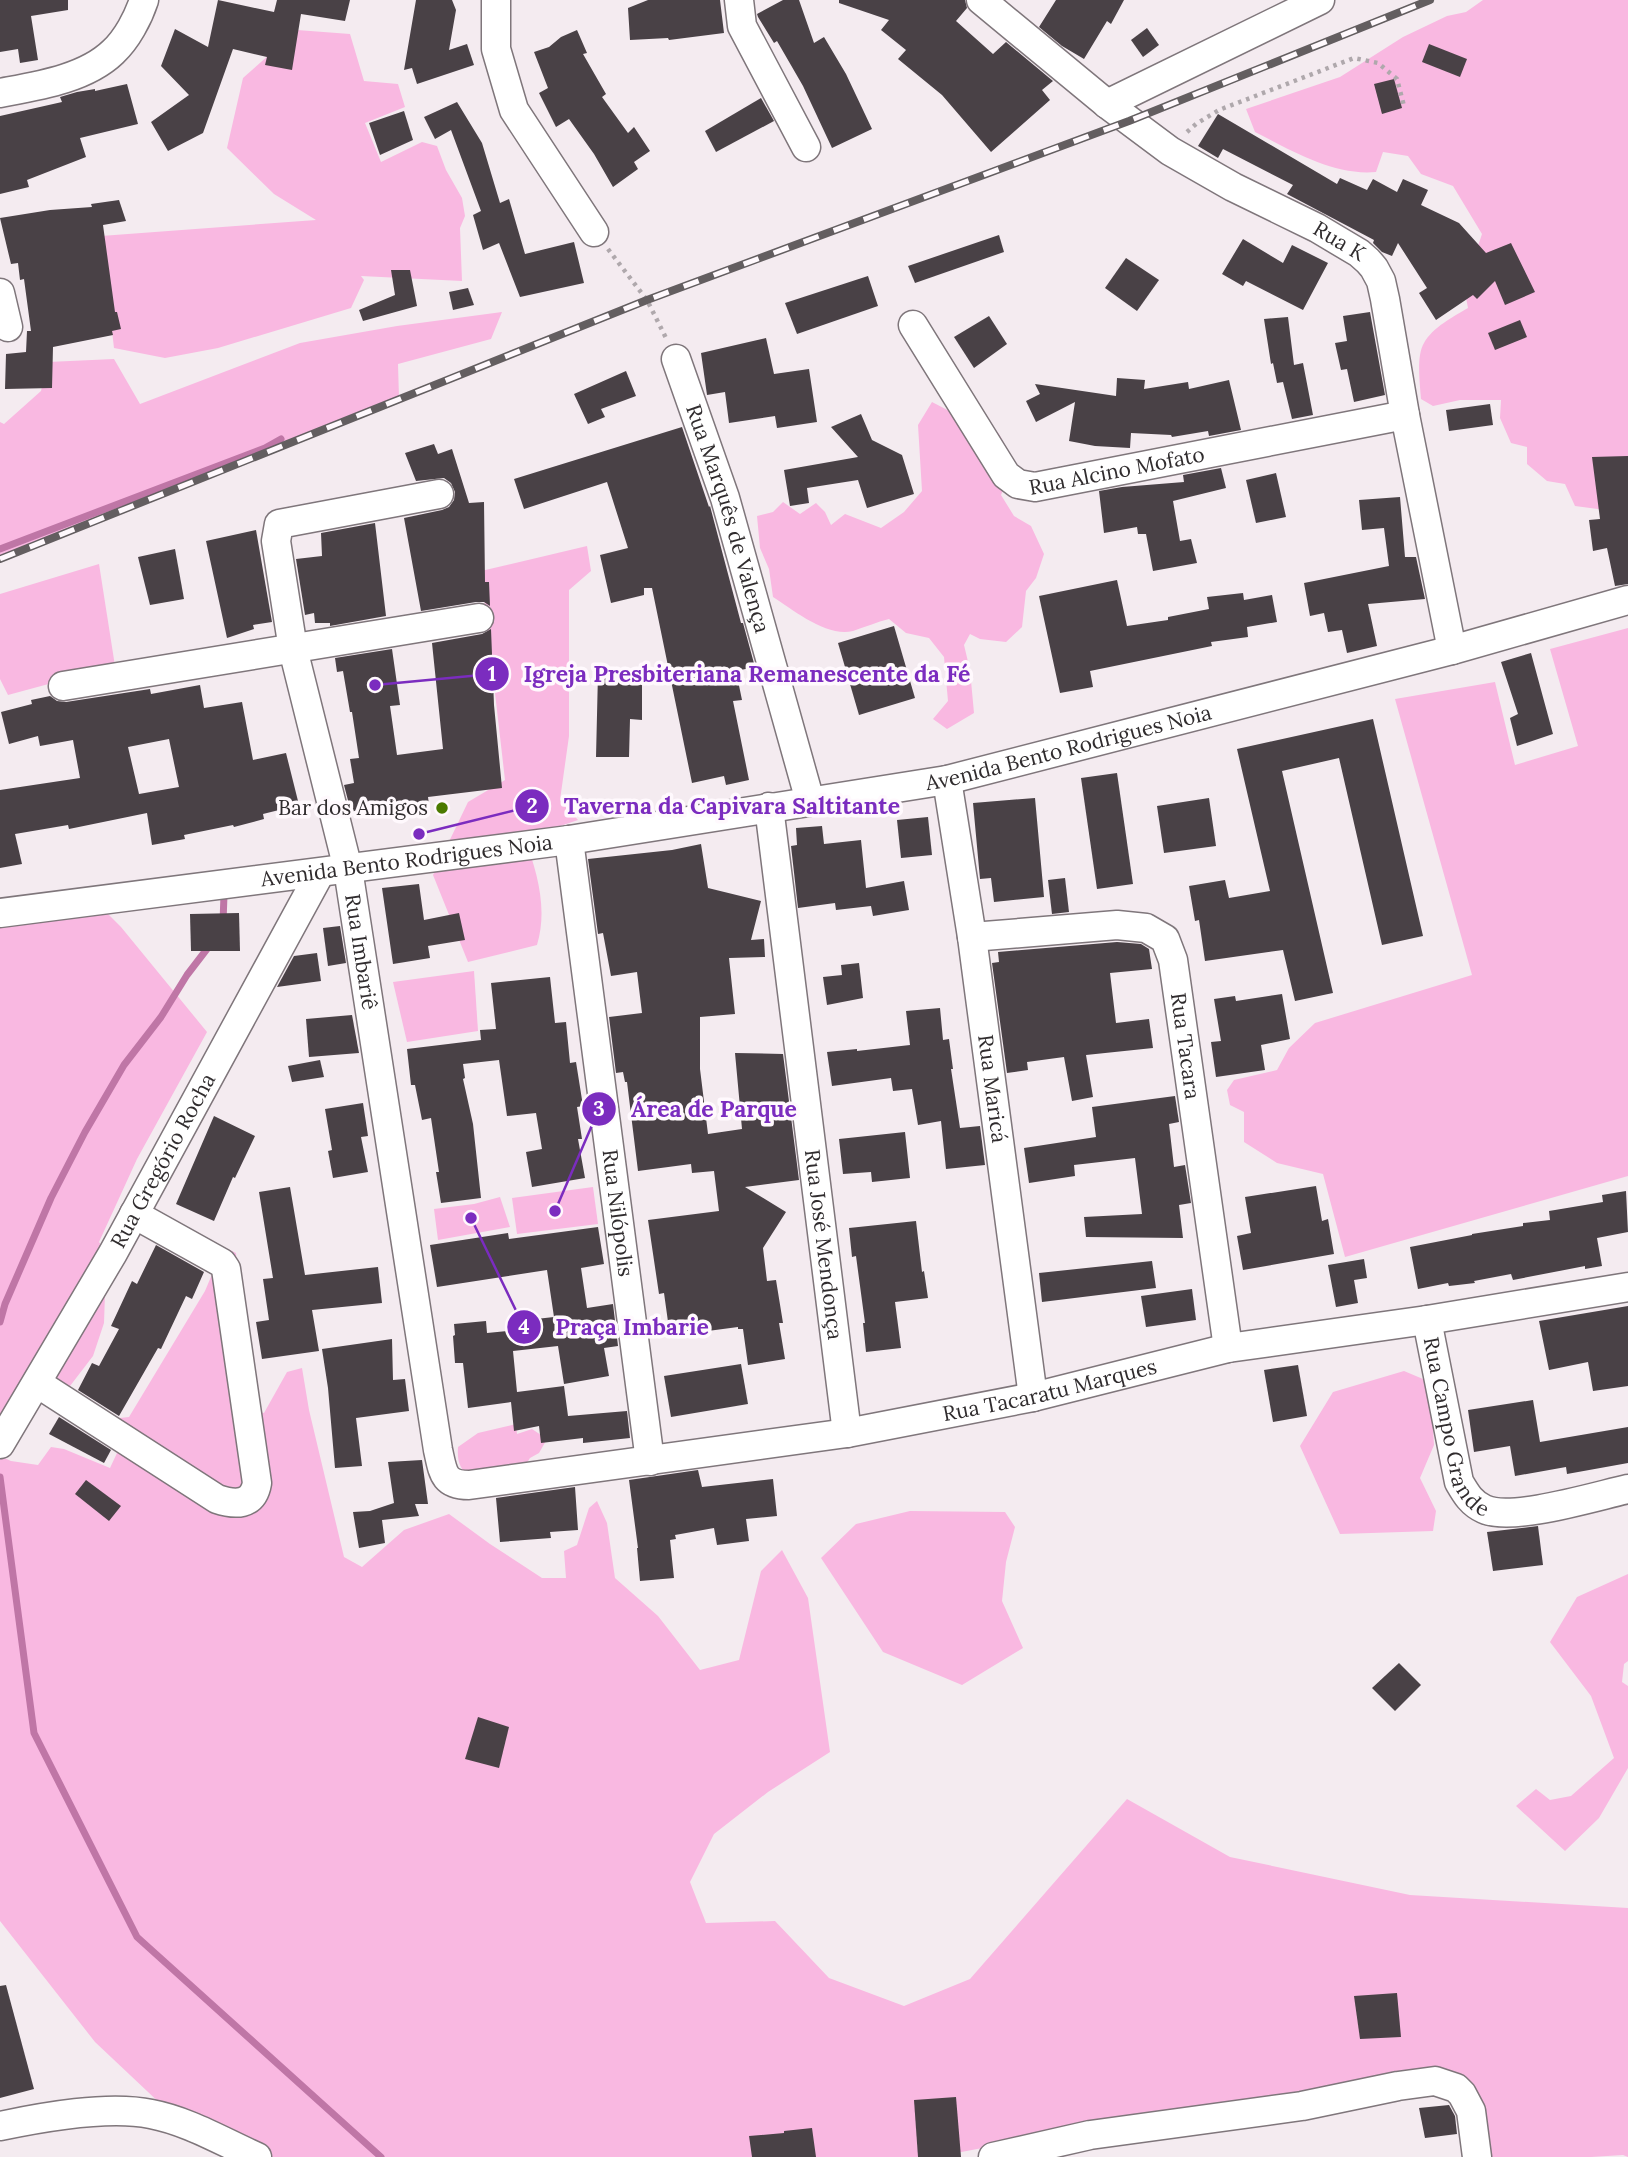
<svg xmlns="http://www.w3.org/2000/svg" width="1628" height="2157" font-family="Lora,serif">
<rect width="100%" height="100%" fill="#f4ebf0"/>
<!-- green -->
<g fill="#f9b8e1">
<path d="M1483,0H1628V513L1575,506L1565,484L1547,481L1527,464V447L1511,443L1500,418L1501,400H1460L1433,406L1421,399C1420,384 1416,356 1424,343C1432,328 1454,316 1468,308L1460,266L1474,258L1482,234L1453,186L1421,174L1408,156L1383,152L1376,172C1334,176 1292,151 1255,132L1246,109L1340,77L1403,37L1447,16L1466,12Z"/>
<polygon points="297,30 350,34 364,81 398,84 405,107 365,123 381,162 422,142 437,146 446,170 462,198 465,216 460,228 462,281 361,276 364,280 351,308 218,348 165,358 114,348 101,236 316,220 274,194 227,148 243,78"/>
<polygon points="502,312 491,339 398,364 399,398 0,558 0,422 4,424 41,391 48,362 114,359 140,404 300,343 397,326"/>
<path d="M932,402L959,416L985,421L999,434L1010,454L1012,469L1001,495L1014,516L1031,526L1044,554L1036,578L1026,591L1022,627L1006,642L980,639L970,634L964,645L970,670L974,713L947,729L933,719L948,701L944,657L929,638L906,633L889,619C877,622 865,627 853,631C828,638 793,610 773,597L769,569L760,548L757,516L773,512L783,502L800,514L816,503L825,512L831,525L845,514L881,528L904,512L922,491L918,425Z"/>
<path d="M587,546L591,571L569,590V736L560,800L578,820L525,838C537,873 548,908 537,945L468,962L433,875L468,802L505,780L481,571Z"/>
<polygon points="99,564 115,666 8,695 0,679 0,594"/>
<polygon points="1628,628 1628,1176 1345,1257 1323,1174 1277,1163 1244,1142 1244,1112 1230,1105 1227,1090 1234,1080 1277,1070 1289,1048 1315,1023 1472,975 1395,699 1495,682 1515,765 1578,746 1550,649"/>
<polygon points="100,906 121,927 207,1032 137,1159 99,1242 119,1268 105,1294 104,1323 93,1356 70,1386 19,1387 0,1424 0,918"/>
<polygon points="474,971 478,1031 407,1042 393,982"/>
<polygon points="593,1187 598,1224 517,1234 512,1198"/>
<polygon points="500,1197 510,1227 438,1240 434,1209 474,1204"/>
<polygon points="230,1250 236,1253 248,1409 264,1413 287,1372 302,1368 309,1410 344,1557 362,1567 404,1530 449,1514 490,1544 542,1578 566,1578 564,1551 577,1545 589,1508 597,1501 607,1523 615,1578 658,1616 700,1670 739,1660 761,1571 782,1550 808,1598 830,1752 768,1792 714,1834 690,1882 706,1923 775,1921 829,1978 904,2006 970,1979 1127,1799 1230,1857 1410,1895 1628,1908 1628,2157 1623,2155 1591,2157 1488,2157 1456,2073 1219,2103 935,2157 273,2157 165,2108 95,2042 0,1921 0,1456 11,1461 38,1465 51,1447 64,1449 110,1468 124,1438 117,1425 120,1418 129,1417 205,1291 221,1253"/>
<polygon points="1404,1371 1423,1379 1431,1395 1434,1445 1420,1478 1436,1511 1433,1531 1340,1534 1300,1446 1333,1392"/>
<path d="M516,1424L517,1434L532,1429L547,1439L539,1453L530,1458L525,1466L472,1480C460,1469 457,1463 458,1447L478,1433Z"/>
<polygon points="910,1511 1005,1512 1015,1527 1006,1562 1002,1601 1023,1648 962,1685 883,1652 821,1558 856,1524"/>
<polygon points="1628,1574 1628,1661 1624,1664 1622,1682 1628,1686 1628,1768 1599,1818 1565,1851 1516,1806 1536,1789 1550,1800 1571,1796 1614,1758 1591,1696 1550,1642 1577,1597"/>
</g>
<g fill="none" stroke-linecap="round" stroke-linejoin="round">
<!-- stream -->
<g stroke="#bf76a6" stroke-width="7">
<polyline points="0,549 265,448 281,439"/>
<polyline points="223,922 224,895"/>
<polyline points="0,1322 5,1304 51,1198 85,1132 124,1065 161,1017 187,975 210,945"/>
<polyline points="0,1477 34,1733 137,1937 381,2157"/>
</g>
</g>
<!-- building -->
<g fill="#494146" fill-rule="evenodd">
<polygon points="0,0 68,0 68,10 31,16 38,60 20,63 18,49 0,52"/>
<polygon points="218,0 274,12 277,0 350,0 345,21 301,14 292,70 265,65 267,57 233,49 203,133 168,151 151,122 189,95 161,66 175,29 208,47"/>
<polygon points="416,0 452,0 456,10 449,50 467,44 474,65 417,84 412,68 404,70"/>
<polygon points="648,0 720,0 724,33 669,40 668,38 630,40 628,8"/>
<polygon points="783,0 799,0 814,43 824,37 846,74 872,129 832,148 803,86 777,41 774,43 758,17 757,14"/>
<polygon points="839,0 965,0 967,8 956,21 993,54 1006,42 1053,81 1042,90 1050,100 991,152 942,95 898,59 906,50 881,30 889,20 839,3"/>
<polygon points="1056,0 1124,0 1111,24 1107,21 1084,59 1062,46 1039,27"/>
<polygon points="1147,28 1159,45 1143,57 1131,40"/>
<polygon points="577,30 587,53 583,54 606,94 602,97 628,133 634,127 650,151 634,162 638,169 613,187 594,154 569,119 556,127 539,93 548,88 534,52 549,47 561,37"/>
<polygon points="1429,44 1467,59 1460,77 1422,62"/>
<polygon points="1394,79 1402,108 1382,114 1374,84"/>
<polygon points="127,84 138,124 80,138 86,157 27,180 29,187 0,194 0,116 62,102 60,97 77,92 95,89 95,91"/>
<polygon points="761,98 774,121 716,152 705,131"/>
<polygon points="457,102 482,143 500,203 509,199 525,254 574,242 584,283 520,297 499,243 483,250 473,215 481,211 451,130 435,139 424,117"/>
<polygon points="404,111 413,140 380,155 369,123"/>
<polygon points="1218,114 1337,184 1340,178 1367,190 1373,179 1397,192 1403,179 1428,190 1421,205 1459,223 1486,253 1511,243 1535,292 1505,305 1495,281 1477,299 1473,295 1436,320 1419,293 1427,288 1398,243 1392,256 1382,252 1373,243 1374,240 1287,194 1293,185 1223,149 1218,158 1198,146"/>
<polygon points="119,200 126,221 103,225 115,312 117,312 121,329 112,331 113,335 53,347 52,388 5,389 6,354 26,352 27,331 31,331 24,279 20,280 18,263 11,264 0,218 50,210 92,207 91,204"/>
<polygon points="999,235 1004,252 915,283 908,266"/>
<polygon points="1243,239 1283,263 1292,245 1328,263 1303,310 1246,281 1243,286 1222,274"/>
<polygon points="1126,258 1159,280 1137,311 1105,288"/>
<polygon points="391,270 410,270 417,306 363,321 359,310 395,295"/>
<polygon points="868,276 878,306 797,334 785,303"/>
<polygon points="468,288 474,305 453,310 449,292"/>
<polygon points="1370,312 1385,395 1354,402 1347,369 1341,370 1335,343 1347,341 1343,316"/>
<polygon points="989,316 1007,344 974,368 954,337"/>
<polygon points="1288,317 1294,365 1303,363 1313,415 1292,419 1283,382 1277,383 1273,363 1271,364 1264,319"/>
<polygon points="1520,320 1527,337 1495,350 1488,333"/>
<polygon points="766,338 774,374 809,369 817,422 777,428 775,416 729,423 725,392 707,395 701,353"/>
<polygon points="626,371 636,396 601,409 605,417 588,424 574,394"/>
<polygon points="1117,378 1145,380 1144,389 1188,382 1189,389 1229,380 1241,430 1209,436 1208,431 1172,437 1171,435 1131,433 1130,448 1095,446 1069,441 1075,402 1036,422 1026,401 1040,394 1035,384 1116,396"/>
<polygon points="1490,404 1493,425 1449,431 1446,410"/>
<polygon points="861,414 872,440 902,455 914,494 867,508 858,480 807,488 809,503 790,506 784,470 858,457 831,427"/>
<polygon points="682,427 709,507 710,506 741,623 743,623 755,667 736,671 742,700 733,701 749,780 726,785 724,776 692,783 652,588 644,588 644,595 611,603 600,555 628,548 607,482 524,509 514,479"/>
<polygon points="434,444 438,454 452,449 469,503 484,502 485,582 489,582 490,606 484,602 476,602 421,611 404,518 442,510 449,507 454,500 455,492 451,483 444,478 416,481 405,453"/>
<polygon points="1628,456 1628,584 1615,586 1607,548 1593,551 1589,520 1600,519 1592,457"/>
<polygon points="1221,468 1226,488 1173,501 1180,541 1191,539 1197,563 1153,571 1146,534 1138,534 1137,527 1104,533 1099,491 1122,487 1184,482 1183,475"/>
<polygon points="1276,473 1286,517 1256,523 1246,480"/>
<polygon points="1400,497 1405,557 1416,557 1425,599 1368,604 1377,646 1347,653 1342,630 1328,632 1324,613 1310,616 1304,583 1389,566 1384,528 1362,530 1359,500"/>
<polygon points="375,523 386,616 330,626 330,623 315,623 314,613 305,615 296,559 322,556 321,533"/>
<polygon points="256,530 272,622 253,625 254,629 227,638 206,541"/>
<polygon points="175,549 184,599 150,605 138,557"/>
<polygon points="1117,580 1127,626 1168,620 1168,617 1209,609 1207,597 1243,593 1244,600 1272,595 1277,622 1247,627 1248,637 1211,642 1212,646 1090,671 1093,687 1060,693 1039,596"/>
<polygon points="894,626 915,698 859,715 838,643"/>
<polygon points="491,629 494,705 502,788 428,797 429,805 418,806 419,808 359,817 358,810 351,812 344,785 354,783 350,759 359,758 352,712 350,712 343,671 337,672 335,658 392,649 400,705 390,706 397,755 443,749 432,643 482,634"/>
<polygon points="1531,653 1553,734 1517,746 1510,718 1518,714 1501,662"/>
<polygon points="598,673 642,674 642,720 630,719 629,757 596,757"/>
<path d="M200,685L204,708L242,702L253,760L286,753L299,805L263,814L264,819L234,827L233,825L184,835L185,839L152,845L147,813L69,829L68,825L15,834L22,864L0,868V790L80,778L73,740L40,746L38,736L9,744L1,712L32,704L31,700L50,696L57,701L66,702L150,689L151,694ZM169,739L179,787L139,794L128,747Z"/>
<polygon points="1373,719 1423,936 1382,945 1339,758 1282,771 1333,993 1295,1001 1283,950 1205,961 1199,920 1195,921 1189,886 1225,880 1229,898 1270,891 1237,749"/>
<polygon points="1117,773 1133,884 1097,889 1081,778"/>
<polygon points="1035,798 1044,897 994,902 991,878 980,879 973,803"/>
<polygon points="1209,798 1216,846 1164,853 1157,806"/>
<polygon points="928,817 932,855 901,858 897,820"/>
<polygon points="822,826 824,844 861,840 866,888 904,881 909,910 873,916 871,906 836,910 835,903 798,908 791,846 797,845 796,828"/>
<polygon points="701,844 708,888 761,901 751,940 764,939 765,957 729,958 735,1014 700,1017 700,1069 708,1134 742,1129 735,1053 783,1054 799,1180 745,1187 786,1212 763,1248 767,1281 776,1280 783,1323 779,1323 785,1359 748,1365 743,1329 738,1329 738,1327 670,1336 664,1293 659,1294 648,1220 719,1211 714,1171 692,1173 691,1164 638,1171 627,1082 625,1082 623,1072 616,1073 609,1017 642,1013 637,972 611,976 603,933 598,934 588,859 672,850"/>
<polygon points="1065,878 1069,912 1052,914 1048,880"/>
<polygon points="419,884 424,920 459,913 465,940 428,946 430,958 393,964 382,888"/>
<polygon points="239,913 240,951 191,951 190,914"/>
<polygon points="340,926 346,963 328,966 323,928"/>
<polygon points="1117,942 1141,944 1149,949 1152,969 1110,973 1116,1023 1149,1019 1153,1048 1086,1055 1093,1097 1072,1101 1064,1057 1027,1062 1028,1070 1007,1073 992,963 999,962 998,952"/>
<polygon points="317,953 321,981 277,987 294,956"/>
<polygon points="859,963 863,998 827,1005 823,977 842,975 841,965"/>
<polygon points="550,977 555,1023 566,1022 570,1063 576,1062 583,1106 577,1107 582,1139 578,1139 585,1178 532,1187 526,1152 542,1149 536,1113 507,1116 499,1060 463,1064 465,1078 463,1079 473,1124 481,1198 441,1203 436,1172 439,1172 431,1118 422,1120 415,1085 411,1085 407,1049 481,1040 480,1030 496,1029 491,983"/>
<polygon points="1282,994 1290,1039 1261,1045 1265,1070 1216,1077 1211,1042 1221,1041 1214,999 1235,996 1236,1001"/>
<polygon points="940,1008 943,1040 949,1039 953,1069 951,1069 960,1128 980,1126 985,1165 946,1169 941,1121 918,1125 912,1089 893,1091 891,1078 832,1086 827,1052 857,1049 857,1051 910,1045 906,1011"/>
<polygon points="352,1015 359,1053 309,1057 306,1019"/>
<polygon points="320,1060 324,1077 292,1082 288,1066"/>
<polygon points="1175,1096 1179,1122 1169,1124 1174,1167 1185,1165 1191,1203 1179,1205 1183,1238 1086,1237 1084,1217 1142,1214 1135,1158 1074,1165 1075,1176 1029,1183 1024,1148 1096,1137 1092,1107"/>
<polygon points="363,1103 368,1136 361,1137 368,1172 333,1178 328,1151 332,1150 325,1109"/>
<polygon points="214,1116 255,1136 235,1178 233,1177 214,1221 176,1204"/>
<polygon points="905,1132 910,1178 872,1182 871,1172 843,1174 839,1139"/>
<polygon points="1316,1186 1322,1221 1328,1219 1334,1254 1243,1270 1237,1236 1251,1233 1245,1197"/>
<polygon points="290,1187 305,1275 378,1267 382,1303 312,1310 319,1351 262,1359 256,1322 269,1320 263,1279 273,1278 259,1192"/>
<polygon points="1626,1191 1628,1232 1597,1238 1602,1266 1585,1269 1585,1266 1513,1280 1511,1274 1474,1281 1475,1283 1449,1286 1448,1283 1418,1289 1410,1247 1472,1235 1472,1234 1523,1226 1523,1223 1550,1220 1549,1211 1603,1202 1602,1195"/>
<polygon points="916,1221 922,1272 924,1271 928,1298 895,1302 901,1348 866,1352 863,1323 865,1323 856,1256 852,1257 849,1228"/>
<polygon points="598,1227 604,1264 581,1268 587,1308 613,1304 618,1346 604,1348 609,1376 564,1384 558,1346 513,1351 517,1392 564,1386 568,1416 627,1411 630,1438 583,1443 583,1438 541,1443 539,1426 514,1431 511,1402 468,1408 463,1363 455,1363 453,1336 455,1335 454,1324 486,1321 487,1333 537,1328 536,1319 554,1317 547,1270 437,1287 430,1245 508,1233 509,1239"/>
<polygon points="156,1245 204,1272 192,1299 186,1296 161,1349 158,1348 119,1416 78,1390 92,1363 99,1366 119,1329 111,1326 132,1281 137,1284"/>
<polygon points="1364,1259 1367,1278 1354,1280 1358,1303 1336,1307 1328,1265"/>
<polygon points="1152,1261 1156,1288 1042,1302 1039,1273"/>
<polygon points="1192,1289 1196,1320 1146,1327 1141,1296"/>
<polygon points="1628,1306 1628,1386 1593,1391 1588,1362 1549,1370 1539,1321"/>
<polygon points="392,1339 393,1380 405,1379 409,1411 356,1418 362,1466 335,1468 328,1388 322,1349"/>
<polygon points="741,1364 748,1404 671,1417 664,1376"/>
<polygon points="1298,1365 1307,1416 1273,1422 1264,1370"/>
<polygon points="1533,1400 1540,1442 1628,1427 1628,1463 1567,1474 1566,1467 1515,1476 1510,1446 1474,1452 1468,1410"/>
<polygon points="59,1417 111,1450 104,1463 49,1434"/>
<polygon points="422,1460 428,1504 415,1504 419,1516 382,1520 385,1543 359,1548 353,1512 370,1511 394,1503 388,1462"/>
<polygon points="698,1470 702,1487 773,1479 777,1516 746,1519 749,1541 717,1545 714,1528 675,1535 676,1539 670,1540 674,1578 640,1581 637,1548 638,1548 629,1480"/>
<polygon points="86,1480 121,1506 109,1521 75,1494"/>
<polygon points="575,1487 578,1530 550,1532 551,1538 500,1542 496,1498"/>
<polygon points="1538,1526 1543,1565 1493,1571 1487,1532"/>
<polygon points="1399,1663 1421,1685 1395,1711 1372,1688"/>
<polygon points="478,1717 509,1727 499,1768 465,1759"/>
<polygon points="6,1985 34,2089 0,2098 0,1986"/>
<polygon points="1397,1993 1401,2037 1360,2039 1354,1996"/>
<polygon points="956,2097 961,2157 918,2157 914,2100"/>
<polygon points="1449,2105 1455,2116 1457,2134 1425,2138 1419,2108"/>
<polygon points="812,2128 816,2157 752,2157 749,2136 784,2133 784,2131"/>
</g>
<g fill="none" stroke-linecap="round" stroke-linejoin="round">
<!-- minor casing -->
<g stroke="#7f767b" stroke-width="31">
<g id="minor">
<polyline points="496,0 496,49 514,110 594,232"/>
<polyline points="739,0 742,26 806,147"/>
<path id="s1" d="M981,0L1107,104L1170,151L1233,187L1317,228L1359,253L1368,261L1374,268L1381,281L1385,299L1405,415L1452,650"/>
<path d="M0,93C37,86 85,79 113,52C127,39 138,18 144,0"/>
<polyline points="1107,104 1320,0"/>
<polyline points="0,293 8,327"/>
<path id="s2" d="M913,325L1006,475L1018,484L1035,487L1405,415"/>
<path id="s3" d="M676,359L725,498L810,801"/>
<path id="s4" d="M439,494L279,524L276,541L293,649L348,869L438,1450C443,1472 443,1485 469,1485L847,1433L1033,1397L1228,1348L1427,1320L1628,1287"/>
<polyline points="63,686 479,618"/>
<path id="s5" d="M947,780L972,937L1033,1397"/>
<path id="s6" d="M769,807L847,1433"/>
<path id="s7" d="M569,840L650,1461"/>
<path id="s8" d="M0,913L569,840L947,780L1452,650L1628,600"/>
<path id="s9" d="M972,937L1117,925L1146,928L1165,939L1173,960L1228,1348"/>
<path id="s10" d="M1427,1320L1459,1482C1466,1494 1471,1503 1484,1509C1512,1522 1596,1496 1628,1489"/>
<path d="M37,1383L217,1499C235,1505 253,1506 257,1483L226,1269L222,1263L134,1214"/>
<path id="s11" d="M0,1444L113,1253L320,873"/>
<path d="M0,2126C43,2117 108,2105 151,2114C188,2121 223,2142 257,2157"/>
<polyline points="993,2157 1090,2135 1302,2106 1398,2086 1435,2081 1456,2088 1462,2094 1471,2111 1477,2157"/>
</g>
</g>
<!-- path -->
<g stroke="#afa8ac" stroke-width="4.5" stroke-dasharray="3.5 5" stroke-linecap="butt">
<polyline points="1187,132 1196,124 1219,110 1354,58 1378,63 1397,79 1404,106"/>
<polyline points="608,249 647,300 666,338"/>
</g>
<!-- minor -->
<use href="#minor" stroke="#fff" stroke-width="28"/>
<!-- rail casing -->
<g stroke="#635e60" stroke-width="8">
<polyline id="rail" points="0,559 647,300 1129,121 1430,0"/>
</g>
<!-- rail -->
<use href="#rail" stroke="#fff9fd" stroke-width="5" stroke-dasharray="16" stroke-linecap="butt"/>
</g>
<!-- markers -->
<circle fill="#4b7a00" stroke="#fff9fd" stroke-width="2.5" cx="442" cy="808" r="7"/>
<g text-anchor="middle" stroke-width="7" stroke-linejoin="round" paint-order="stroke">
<!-- street labels -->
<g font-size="21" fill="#302c2e" stroke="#fff9fd">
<text dy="7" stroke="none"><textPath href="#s1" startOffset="434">Rua K</textPath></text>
<text dy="7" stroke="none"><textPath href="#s2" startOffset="292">Rua Alcino Mofato</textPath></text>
<text dy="7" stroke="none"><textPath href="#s3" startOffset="168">Rua Marquês de Valença</textPath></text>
<text dy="7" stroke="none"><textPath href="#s8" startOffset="1082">Avenida Bento Rodrigues Noia</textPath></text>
<text dy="7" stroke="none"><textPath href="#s8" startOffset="410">Avenida Bento Rodrigues Noia</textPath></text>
<text dy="7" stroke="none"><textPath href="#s4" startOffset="600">Rua Imbariê</textPath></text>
<text dy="7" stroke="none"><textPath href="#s9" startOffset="306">Rua Tacara</textPath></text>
<text dy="7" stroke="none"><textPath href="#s5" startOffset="312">Rua Maricá</textPath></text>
<text dy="7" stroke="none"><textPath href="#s11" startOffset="327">Rua Gregório Rocha</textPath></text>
<text dy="7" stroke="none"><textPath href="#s7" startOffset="376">Rua Nilópolis</textPath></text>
<text dy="7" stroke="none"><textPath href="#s6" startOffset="441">Rua José Mendonça</textPath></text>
<text dy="7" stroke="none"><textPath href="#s4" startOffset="1746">Rua Tacaratu Marques</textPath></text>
<text dy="7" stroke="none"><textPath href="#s10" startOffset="112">Rua Campo Grande</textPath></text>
</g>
<!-- poi labels -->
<g font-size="21" fill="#302c2e" stroke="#fff9fd" text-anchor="end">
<text x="428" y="815">Bar dos Amigos</text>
</g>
</g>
<!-- callouts -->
<path fill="none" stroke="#7b2cbf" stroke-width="2.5" d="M375 685L492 674M419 834L532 806M555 1211L599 1109M471 1218L524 1327"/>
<g fill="#7b2cbf" stroke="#fff9fd" stroke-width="2.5">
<circle cx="375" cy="685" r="7"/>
<circle cx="419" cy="834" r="7"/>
<circle cx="555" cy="1211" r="7"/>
<circle cx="471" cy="1218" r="7"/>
<circle cx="492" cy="674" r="18"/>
<circle cx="532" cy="806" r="18"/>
<circle cx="599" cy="1109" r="18"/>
<circle cx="524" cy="1327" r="18"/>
</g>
<g font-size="21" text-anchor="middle" font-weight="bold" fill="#fff">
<text x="492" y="681">1</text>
<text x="532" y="813">2</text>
<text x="599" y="1116">3</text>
<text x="524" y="1334">4</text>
</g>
<g font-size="23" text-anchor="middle" font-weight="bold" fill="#7b2cbf" stroke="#fff9fd" stroke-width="7" stroke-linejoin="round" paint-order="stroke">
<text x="747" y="682">Igreja Presbiteriana Remanescente da Fé</text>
<text x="732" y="814">Taverna da Capivara Saltitante</text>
<text x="714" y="1117">Área de Parque</text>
<text x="632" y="1335">Praça Imbarie</text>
</g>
</svg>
